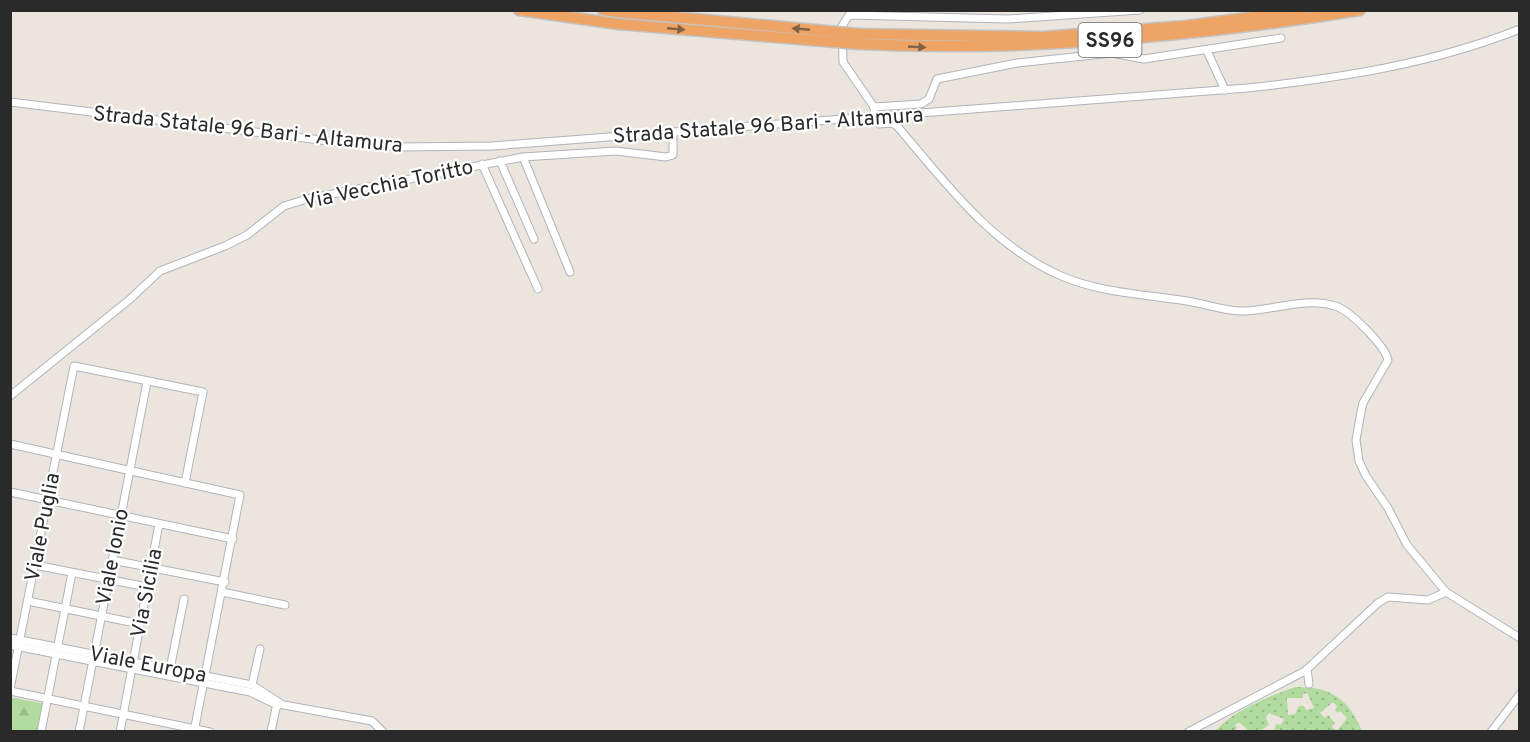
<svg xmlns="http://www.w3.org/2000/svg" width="1530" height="742" font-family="Overpass,sans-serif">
<defs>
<pattern id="forest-firs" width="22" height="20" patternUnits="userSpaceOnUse" patternTransform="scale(1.5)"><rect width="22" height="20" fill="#b2dc9f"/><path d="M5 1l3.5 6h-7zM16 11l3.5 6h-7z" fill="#99bd89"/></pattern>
<pattern id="garden-dots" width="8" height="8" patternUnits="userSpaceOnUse" patternTransform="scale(1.5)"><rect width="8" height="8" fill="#b2dc9f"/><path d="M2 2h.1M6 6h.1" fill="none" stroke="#99bd89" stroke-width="1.8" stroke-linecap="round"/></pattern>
</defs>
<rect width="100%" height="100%" fill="#ebe5dd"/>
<!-- forest -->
<polygon fill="url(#forest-firs)" points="10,697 46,704 40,731 11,731"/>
<!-- garden -->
<path fill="url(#garden-dots)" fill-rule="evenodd" d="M1296,687C1330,686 1349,699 1362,731H1337L1347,718L1340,711L1338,713L1335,710L1337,706L1333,702L1320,713L1325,718L1328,715L1335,723L1332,727L1337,731H1274L1276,724L1281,725L1284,719L1269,713L1266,717L1269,725L1260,731H1249L1239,722L1235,725L1237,728L1234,731L1215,732C1228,713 1273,694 1296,687ZM1307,693L1314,708L1306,710L1304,706H1299L1295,714L1288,715L1287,698H1303V694Z"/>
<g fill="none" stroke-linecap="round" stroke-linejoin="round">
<!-- minor casing -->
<g stroke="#b1b3bc" stroke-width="9">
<g id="minor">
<polyline points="1207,51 1225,90"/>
<path d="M10,102L345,143L398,147L492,146L1247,88C1340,78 1432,64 1520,29"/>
<polyline points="874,107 843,62 842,26 849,15 1008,19 1140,10"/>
<polyline points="875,116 874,107 921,104 929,99 937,79 1017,63 1112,53 1144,59 1281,38"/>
<path d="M868,117L879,124L892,123L897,126C945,182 990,244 1059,275C1099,293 1145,294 1187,301C1207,304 1226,312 1245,311C1274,310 1306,297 1335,306C1350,310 1385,346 1388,360L1363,403L1361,412L1356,440L1359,461L1366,476L1388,508L1407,545L1446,592L1520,638"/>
<polyline points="523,157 570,272"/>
<polyline points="500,161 534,239"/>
<polyline points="482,164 538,289"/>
<polyline points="10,396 129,300 160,271 225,246 247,235 284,206 307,199 523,157 616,151 666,157 673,155 673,132"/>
<polyline points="10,444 240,495 194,732"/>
<polyline points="10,492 233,539"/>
<polyline points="112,560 225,582"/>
<polyline points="35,565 147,587"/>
<polyline points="222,592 285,605"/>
<polyline points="28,601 140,624"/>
<polyline points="10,638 252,685 280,703"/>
<polyline points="10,645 250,692 273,703 372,721 383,732"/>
<polyline points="170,669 184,599"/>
<polyline points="1307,669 1309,684"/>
<polyline points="252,685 260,649"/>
<polyline points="10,689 74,366 203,392 185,483"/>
<polyline points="10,691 210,732"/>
<polyline points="41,732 72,573"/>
<polyline points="79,732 147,382"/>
<polyline points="120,732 159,524"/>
<polyline points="271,732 276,708 280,703"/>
<polyline points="1188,732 1305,671 1378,603 1388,597 1428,600 1446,592"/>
<polyline points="1491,732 1520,694"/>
</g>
</g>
<!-- highway casing -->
<g stroke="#c3c3c3" stroke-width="13">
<g id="highway">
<polyline points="519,10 618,24"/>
<polyline points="603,10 618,12"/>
<polyline points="859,34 1042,37 1186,26 1305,10"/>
<path d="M858,44C1027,52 1194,37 1360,10"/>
</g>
</g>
<!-- minor -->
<use href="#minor" stroke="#fff" stroke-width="7"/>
<!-- highway -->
<use href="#highway" stroke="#eea465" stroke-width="10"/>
<!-- highway-bridge casing -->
<g stroke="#c3c3c3" stroke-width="13" stroke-linecap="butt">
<g id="highway-bridge">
<polyline points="618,12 859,34"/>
<polyline points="618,24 858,44"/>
</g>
</g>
<!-- highway-bridge -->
<use href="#highway-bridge" stroke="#eea465" stroke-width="10"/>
</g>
<!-- one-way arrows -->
<defs><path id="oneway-solid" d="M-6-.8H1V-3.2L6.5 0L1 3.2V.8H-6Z" transform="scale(1.5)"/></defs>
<g fill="#826145">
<use href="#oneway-solid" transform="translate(676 29) rotate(5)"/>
<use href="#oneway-solid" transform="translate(801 29) rotate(-175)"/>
<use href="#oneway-solid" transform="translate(917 47) rotate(3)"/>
</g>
<g text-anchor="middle" stroke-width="4.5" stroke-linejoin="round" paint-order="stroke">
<!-- shield labels -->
<rect fill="#fff" stroke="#6a6a6a" stroke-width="1.5" x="1078.5" y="23" width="63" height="34" rx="4.5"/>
<g font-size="20" font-weight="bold" fill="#2a2a2a">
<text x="1110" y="47">SS96</text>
</g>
<!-- street labels -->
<g font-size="21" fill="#2a2a2a" stroke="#fff">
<text transform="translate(768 125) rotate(-4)" y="7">Strada Statale 96 Bari - Altamura</text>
<text transform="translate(248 129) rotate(6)" y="7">Strada Statale 96 Bari - Altamura</text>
<text transform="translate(388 184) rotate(-12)" y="7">Via Vecchia Toritto</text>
<text transform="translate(42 527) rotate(-79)" y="7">Viale Puglia</text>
<text transform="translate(112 557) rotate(-79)" y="7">Viale Ionio</text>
<text transform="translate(146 593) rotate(-79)" y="7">Via Sicilia</text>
<text transform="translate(148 664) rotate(11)" y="7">Viale Europa</text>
</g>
</g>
<!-- border -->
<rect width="1530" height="742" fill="none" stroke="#2a2a2a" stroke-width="24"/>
</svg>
